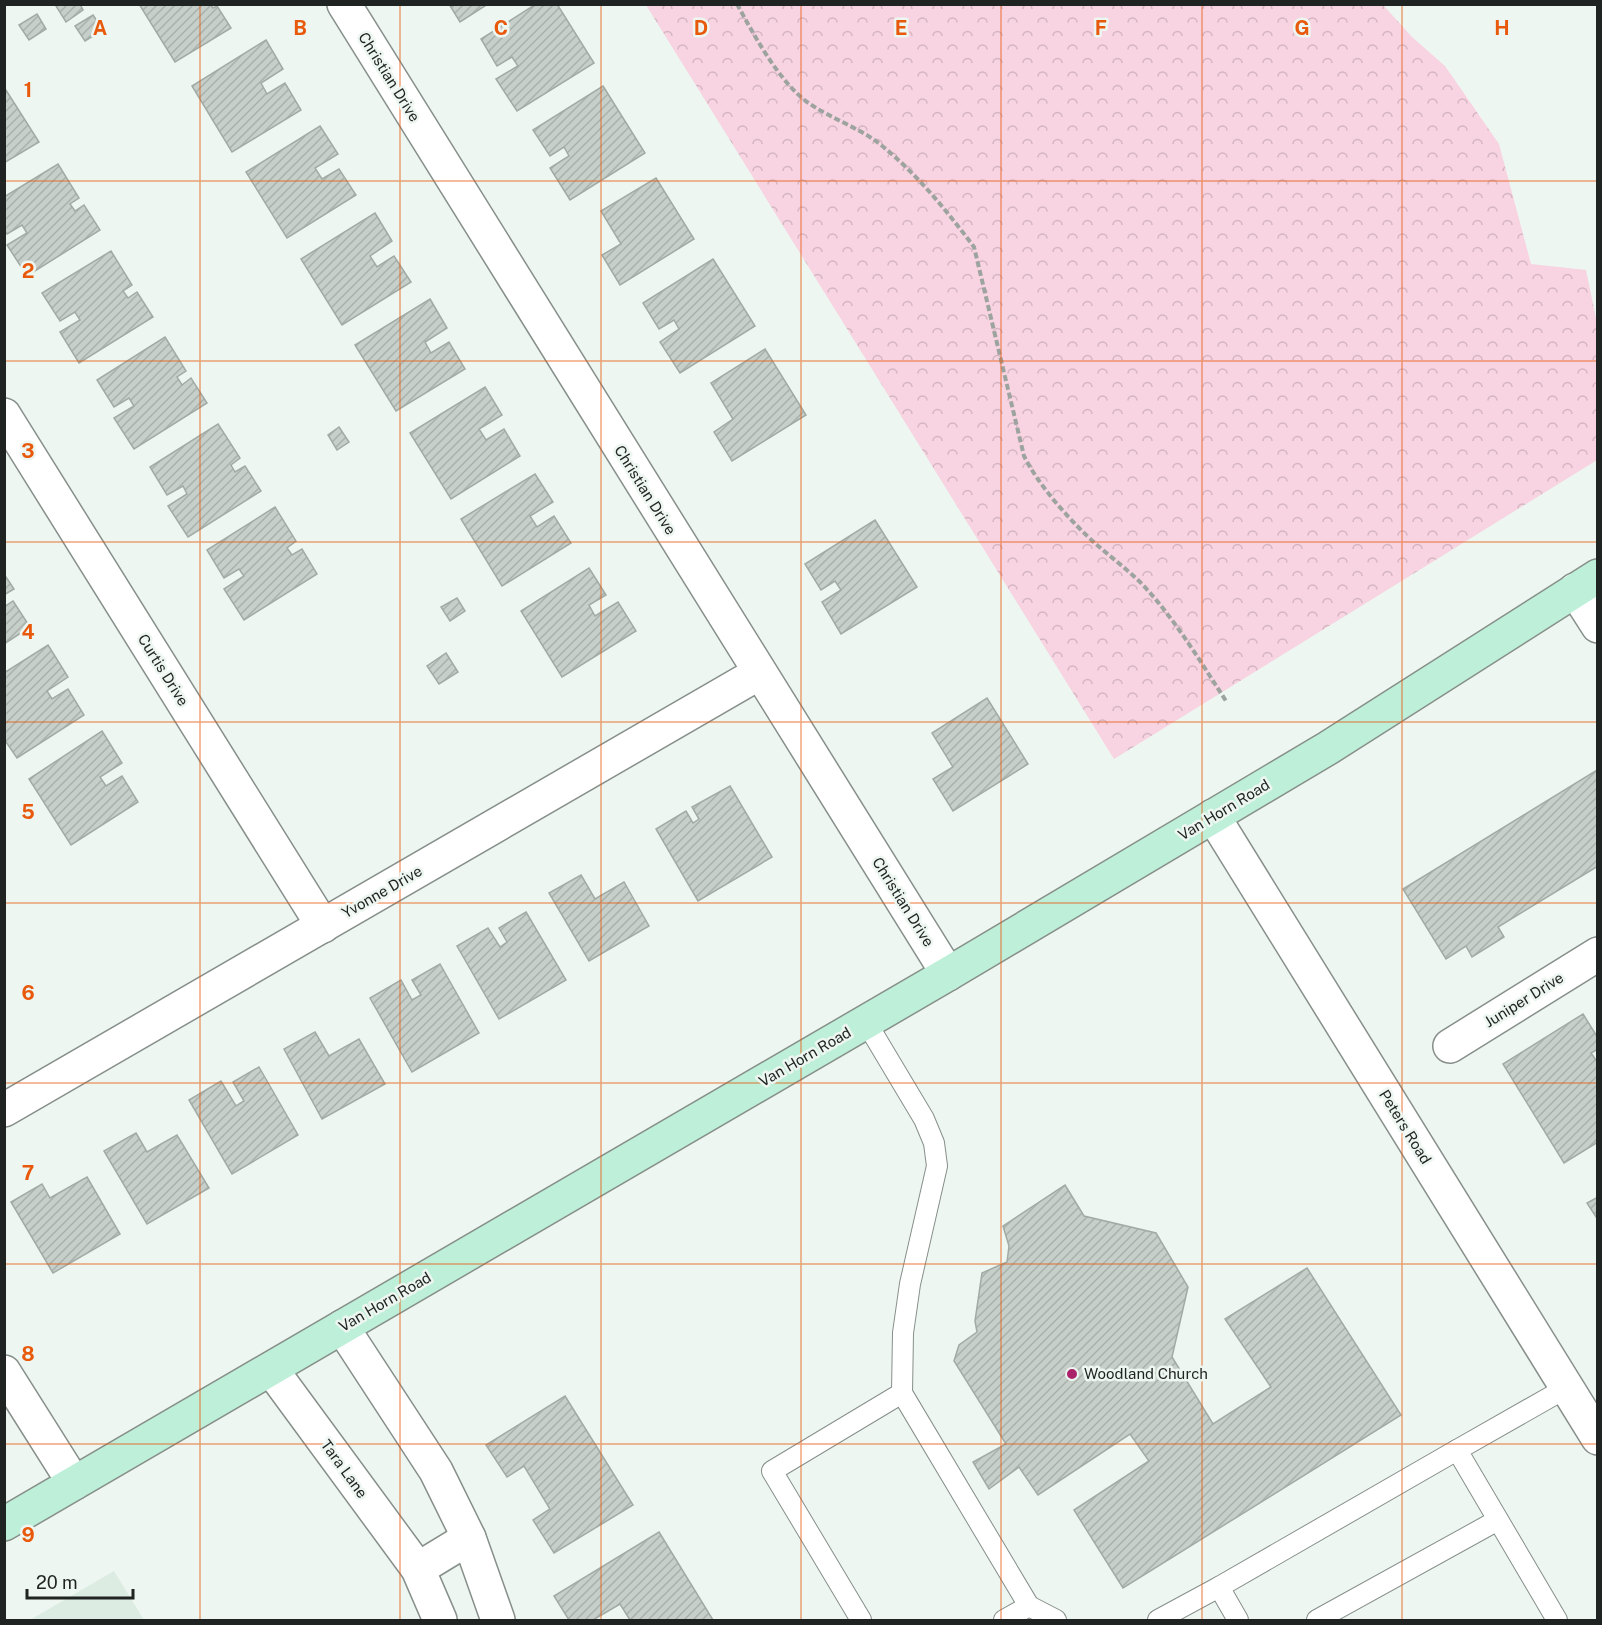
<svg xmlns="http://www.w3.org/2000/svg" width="1602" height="1625" font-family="'Public Sans',sans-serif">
<defs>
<pattern id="park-crowns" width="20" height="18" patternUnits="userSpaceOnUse" patternTransform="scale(1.5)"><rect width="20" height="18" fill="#f8d3e1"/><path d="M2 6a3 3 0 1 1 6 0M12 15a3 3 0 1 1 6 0" fill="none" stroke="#d4b5c1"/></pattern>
<pattern id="building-hatch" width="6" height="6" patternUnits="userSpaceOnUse" patternTransform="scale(1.5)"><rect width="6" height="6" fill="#c6cfc9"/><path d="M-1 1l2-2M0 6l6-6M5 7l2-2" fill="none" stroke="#aab1ac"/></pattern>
</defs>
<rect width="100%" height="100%" fill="#edf6f0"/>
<!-- built -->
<polygon fill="#dcece2" points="114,1571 144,1620 30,1620"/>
<!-- park -->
<polygon fill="url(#park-crowns)" points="646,5 1383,5 1412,37 1445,66 1499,144 1531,264 1586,270 1597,323 1597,460 1114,759"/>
<!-- building -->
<g fill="url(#building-hatch)" stroke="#a2aaa5" stroke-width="1.5">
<polygon points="59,4 80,4 83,10 66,22 56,6"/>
<polygon points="139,4 210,4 213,8 217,6 231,28 175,62"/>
<polygon points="449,4 488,4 460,22"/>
<polygon points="536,4 557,4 594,63 517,111 496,79 518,66 512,57 497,66 481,39"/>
<polygon points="37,14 46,29 29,40 19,25"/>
<polygon points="93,15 103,30 85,41 75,26"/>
<polygon points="266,40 283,69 261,83 267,94 285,83 301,110 232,152 192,86"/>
<polygon points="603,86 645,153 570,200 550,168 569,156 564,147 550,156 533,130"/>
<polygon points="4,87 39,142 4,163"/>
<polygon points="320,126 338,154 315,168 322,179 339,169 356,195 287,238 246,172"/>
<polygon points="58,164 79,198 70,204 75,211 84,205 100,230 27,276 7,245 27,233 22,225 7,234 4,230 4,197"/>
<polygon points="656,178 694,239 620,285 602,255 621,244 601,211"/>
<polygon points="375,213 392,241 370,256 377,267 394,256 411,282 342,325 301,259"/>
<polygon points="111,251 132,285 123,291 128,298 137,292 153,317 79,363 60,332 80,320 75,312 60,321 42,293"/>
<polygon points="713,259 755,326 680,373 660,342 679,329 674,320 659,329 643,303"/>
<polygon points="430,299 447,328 425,342 431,353 449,342 465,369 396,411 355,345"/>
<polygon points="165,337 186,371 177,377 182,385 191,378 207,403 134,449 114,418 134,406 129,398 114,407 97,380"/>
<polygon points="765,349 806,415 732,461 714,432 733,419 711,383"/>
<polygon points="485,387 502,415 479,429 486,440 504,429 520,456 451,499 410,433"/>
<polygon points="218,424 240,458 231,465 235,472 245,466 261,491 188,537 168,506 187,494 183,486 167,495 150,467"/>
<polygon points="339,427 349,442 337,450 328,435"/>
<polygon points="535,474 553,502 530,516 537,527 554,516 571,543 502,586 461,519"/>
<polygon points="275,507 296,541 287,548 292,555 302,549 317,574 244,620 224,589 244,576 239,569 224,578 207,550"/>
<polygon points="875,520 917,587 841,634 822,602 841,590 835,581 821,590 805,564"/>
<polygon points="589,568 606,595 589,605 595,616 618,602 636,631 562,677 521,611"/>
<polygon points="4,574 14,589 4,595"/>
<polygon points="457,598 465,611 450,621 441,607"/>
<polygon points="13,601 30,627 4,644 4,607"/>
<polygon points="48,645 68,677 47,691 52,699 68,689 84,715 17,758 4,739 4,673"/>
<polygon points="446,653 458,672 439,684 427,666"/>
<polygon points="987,698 1028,764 953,811 933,779 953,767 932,733"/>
<polygon points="102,731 122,763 100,777 106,786 122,776 138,802 71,845 29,779"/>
<polygon points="1597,770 1598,866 1498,927 1504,937 1472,957 1466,946 1446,959 1403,889"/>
<polygon points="730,786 772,857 698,901 656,829 686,811 693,823 699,819 692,807"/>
<polygon points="581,875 595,899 624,882 649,926 589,961 549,893"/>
<polygon points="526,912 566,980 499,1019 457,946 488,928 500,947 507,942 499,928"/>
<polygon points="440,964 479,1033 412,1072 370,998 401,980 412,1000 421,995 412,980"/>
<polygon points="1583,1014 1598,1038 1598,1049 1591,1053 1598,1063 1598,1142 1564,1163 1503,1064"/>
<polygon points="315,1032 329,1056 359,1039 385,1084 322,1119 284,1049"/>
<polygon points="259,1067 298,1135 232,1174 189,1100 221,1081 236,1106 244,1101 233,1082"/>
<polygon points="136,1133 147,1152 177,1135 209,1188 147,1224 104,1151"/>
<polygon points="87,1177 120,1234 53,1273 11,1202 42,1184 50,1198"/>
<polygon points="1065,1185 1084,1216 1156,1233 1188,1287 1172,1357 1213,1424 1271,1387 1225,1319 1307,1268 1401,1415 1123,1588 1074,1510 1149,1461 1130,1434 1038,1495 1019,1467 989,1489 973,1462 1006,1444 954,1361 959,1345 977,1332 975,1321 982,1273 1007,1262 1009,1246 1003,1226"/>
<polygon points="1598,1197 1598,1220 1587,1203"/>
<polygon points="565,1396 633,1505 554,1553 533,1520 550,1509 524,1466 507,1477 486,1445"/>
<polygon points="659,1532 713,1620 630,1620 620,1604 593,1620 569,1620 554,1596"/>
</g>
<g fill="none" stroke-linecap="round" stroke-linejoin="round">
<!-- service casing -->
<g stroke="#878f8a" stroke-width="22">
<g id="service">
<polyline points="902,1393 1029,1606"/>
<polyline points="1219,1587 1457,1450"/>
<polyline points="861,1620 772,1471 902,1393 903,1333 910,1284 937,1166 934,1143 924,1119 866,1022"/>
<polyline points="1004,1620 1029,1606 1056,1620"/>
<polyline points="1158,1620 1219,1587 1238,1620"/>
<polyline points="1317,1620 1498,1520"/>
<polyline points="1557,1620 1457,1450 1566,1388"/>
</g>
</g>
<!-- minor casing -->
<g stroke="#878f8a" stroke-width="36">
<g id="minor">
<polyline points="344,4 948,974"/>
<polyline points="4,415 323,926"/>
<polyline points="1575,590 1598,626"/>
<polyline points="1213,816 1598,1438"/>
<polyline points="1450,1046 1598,954"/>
<polyline points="4,1110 759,673"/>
<polyline points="342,1327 436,1471 469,1538 498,1620"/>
<polyline points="271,1369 418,1569 440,1620"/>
<polyline points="4,1372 74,1483"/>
<polyline points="418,1569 469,1538"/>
</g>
</g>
<!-- secondary casing -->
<g stroke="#878f8a" stroke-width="36">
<polyline id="secondary" points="4,1524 948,974 1328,748 1598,576"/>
</g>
<!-- path -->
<path stroke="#9da49f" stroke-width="4" stroke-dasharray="6 3" stroke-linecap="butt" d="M737,4C754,35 780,84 810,104C832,119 860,128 881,145C917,174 947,211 974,247L1024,456C1039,486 1071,522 1097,545C1112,558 1128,570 1142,584C1175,619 1200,661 1226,701"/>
<!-- service -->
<use href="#service" stroke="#fff" stroke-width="20"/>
<!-- minor -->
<use href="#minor" stroke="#fff" stroke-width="33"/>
<!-- secondary -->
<use href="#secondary" stroke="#beefd9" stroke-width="33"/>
</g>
<!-- grid -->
<path fill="none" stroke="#e8590c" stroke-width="1.5" stroke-opacity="0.55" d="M200,4V1620M400,4V1620M601,4V1620M801,4V1620M1001,4V1620M1202,4V1620M1402,4V1620M4,181H1598M4,361H1598M4,542H1598M4,722H1598M4,903H1598M4,1083H1598M4,1264H1598M4,1444H1598"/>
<!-- markers -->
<circle fill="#aa236a" stroke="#edf6f0" stroke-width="2" cx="1072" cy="1374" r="6"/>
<g text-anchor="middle" stroke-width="5" stroke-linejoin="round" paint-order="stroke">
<!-- street labels -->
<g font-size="15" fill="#1f2321" stroke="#edf6f0">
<text transform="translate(389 77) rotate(58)" y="5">Christian Drive</text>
<text transform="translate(645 490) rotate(58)" y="5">Christian Drive</text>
<text transform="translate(163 670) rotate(58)" y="5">Curtis Drive</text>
<text transform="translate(1224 810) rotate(-31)" y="5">Van Horn Road</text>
<text transform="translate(382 892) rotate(-30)" y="5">Yvonne Drive</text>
<text transform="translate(903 902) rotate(58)" y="5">Christian Drive</text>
<text transform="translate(1524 1000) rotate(-32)" y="5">Juniper Drive</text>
<text transform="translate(805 1057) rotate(-30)" y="5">Van Horn Road</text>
<text transform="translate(1405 1127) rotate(58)" y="5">Peters Road</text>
<text transform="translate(385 1302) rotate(-30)" y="5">Van Horn Road</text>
<text transform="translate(344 1469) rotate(54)" y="5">Tara Lane</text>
</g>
<!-- poi labels -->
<g font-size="15" fill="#1f2321" stroke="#edf6f0" text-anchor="start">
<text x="1084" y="1379">Woodland Church</text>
</g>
</g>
<g font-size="20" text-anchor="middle" font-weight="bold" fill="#e8590c" stroke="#edf6f0" stroke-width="5" stroke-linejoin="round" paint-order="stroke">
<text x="100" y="35">A</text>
<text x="300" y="35">B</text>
<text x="501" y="35">C</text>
<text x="701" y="35">D</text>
<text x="901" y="35">E</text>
<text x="1101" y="35">F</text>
<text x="1302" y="35">G</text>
<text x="1502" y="35">H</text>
<text x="28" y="97">1</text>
<text x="28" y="278">2</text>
<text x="28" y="458">3</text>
<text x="28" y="639">4</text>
<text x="28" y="819">5</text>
<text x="28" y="1000">6</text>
<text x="28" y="1180">7</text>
<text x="28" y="1361">8</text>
<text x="28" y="1542">9</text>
</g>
<!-- border -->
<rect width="1602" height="1625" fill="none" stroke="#1f2321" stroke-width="12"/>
<!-- scale -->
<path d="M27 1589v9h106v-9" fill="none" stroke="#1f2321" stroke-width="3"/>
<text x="36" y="1589" font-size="18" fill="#1f2321" stroke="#edf6f0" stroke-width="4.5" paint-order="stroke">20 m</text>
</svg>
